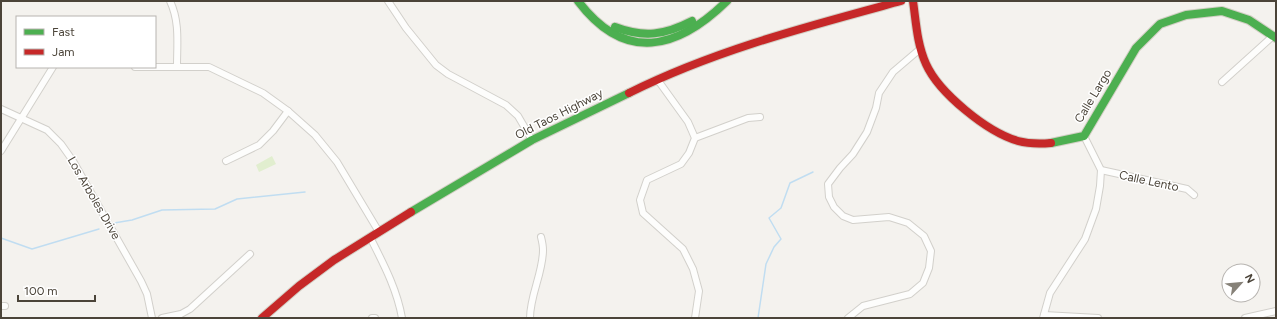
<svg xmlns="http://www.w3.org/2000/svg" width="1277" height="319" font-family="Figtree,sans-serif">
<rect width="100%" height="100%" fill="#f4f2ee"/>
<!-- park -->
<polygon fill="#e1eecf" points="272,156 276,164 259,172 256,165"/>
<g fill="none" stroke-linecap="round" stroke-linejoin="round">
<!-- stream -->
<g stroke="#c0ddf1" stroke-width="1.5">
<polyline points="114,223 132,220 162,210 215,209 237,199 305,192"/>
<polyline points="1,238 32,249 99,229"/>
<polyline points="758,318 766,264 774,247 781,239 769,218 781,208 790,183 813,172"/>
</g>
<!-- street casing -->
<g stroke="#d2d0cb" stroke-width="8">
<g id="street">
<path d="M170,1C180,22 177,44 177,66"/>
<polyline points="388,1 406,28 436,65 448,74 506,105 518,116 532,140"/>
<polyline points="135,67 154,67"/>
<polyline points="155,67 209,67 263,93 288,111 315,135 337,162 379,232"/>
<polyline points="657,79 688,122 695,138 689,153 681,164 647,180 640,200 643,213 683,249 693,269 699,291 695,318"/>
<polyline points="1222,82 1273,36"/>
<polyline points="1,109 47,130 61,144 73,161 141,281 147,294 152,318"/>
<polyline points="695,138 748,118 760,117"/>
<polyline points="1,151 53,67"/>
<polyline points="226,161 259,145 273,131 288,111"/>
<polyline points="1101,170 1187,189 1194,195"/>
<path d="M370,237C383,263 397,289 402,318"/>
<polyline points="1,306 5,306"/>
<polyline points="1044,315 1098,318"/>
<polyline points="162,318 181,314 190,309 250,254"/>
<polyline points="372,318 375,318"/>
<path d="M530,318C530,295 543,273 543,250C543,246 542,241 541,237"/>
<polyline points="848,318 863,306 910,294 923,283 929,268 931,251 924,236 908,223 889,217 853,220 843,216 834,207 829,197 828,184 840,168 853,154 867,132 876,108 879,93 893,72 920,49"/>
<polyline points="1043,318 1050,293 1085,239 1096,209 1100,186 1101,170 1084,136"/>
<polyline points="1245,318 1276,311"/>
</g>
</g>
<!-- fast casing -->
<g stroke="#d3cfc5" stroke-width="10">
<g id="fast">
<path d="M578,1C625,63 677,50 727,1"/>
<path d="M615,27C644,38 665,35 692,21"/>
<polyline points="1051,143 1084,136 1136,48 1160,24 1186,15 1222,11 1249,20 1276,38"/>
<polyline points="411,212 532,140 629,93"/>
</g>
</g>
<!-- jam casing -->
<g stroke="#d3cfc5" stroke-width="10">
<g id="jam">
<path d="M913,1C916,22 917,44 926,64C939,93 987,132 1018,141C1029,144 1040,144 1051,143"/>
<path d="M629,93C715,50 809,26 901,1"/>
<polyline points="262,318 299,286 334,260 411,212"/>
</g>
</g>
<!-- street -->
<use href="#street" stroke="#fdfdfc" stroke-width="6"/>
<!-- fast -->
<use href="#fast" stroke="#4caf50" stroke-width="8"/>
<!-- jam -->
<use href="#jam" stroke="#c62828" stroke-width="8"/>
</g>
<g text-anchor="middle" stroke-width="3" stroke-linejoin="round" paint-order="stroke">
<!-- street labels -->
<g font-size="12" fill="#4b4439" stroke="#fff">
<text transform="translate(1093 96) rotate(-59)" y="4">Calle Largo</text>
<text transform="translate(559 114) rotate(-27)" y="4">Old Taos Highway</text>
<text transform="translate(1149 181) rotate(12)" y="4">Calle Lento</text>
<text transform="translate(94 198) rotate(60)" y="4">Los Arboles Drive</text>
</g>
</g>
<!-- border -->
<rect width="1277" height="319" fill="none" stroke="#4b4439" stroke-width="4"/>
<!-- legend -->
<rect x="16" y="16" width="140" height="52" fill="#ffffff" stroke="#b7b4b0"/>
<rect x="24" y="29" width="20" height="6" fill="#4caf50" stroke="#b7b4b0"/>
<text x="52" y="36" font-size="12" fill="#4b4439">Fast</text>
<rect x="24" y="49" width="20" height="6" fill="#c62828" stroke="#b7b4b0"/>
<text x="52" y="56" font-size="12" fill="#4b4439">Jam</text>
<!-- north arrow -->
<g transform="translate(1241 283) rotate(63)"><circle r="19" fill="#ffffff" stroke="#b7b4b0"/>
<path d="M0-3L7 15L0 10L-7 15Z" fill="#868178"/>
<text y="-6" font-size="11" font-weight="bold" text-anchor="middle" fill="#4b4439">N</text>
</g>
<!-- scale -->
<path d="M18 295v6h77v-6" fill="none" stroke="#4b4439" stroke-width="2"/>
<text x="24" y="295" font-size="12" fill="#4b4439" stroke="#ffffff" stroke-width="3" paint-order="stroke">100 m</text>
</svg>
